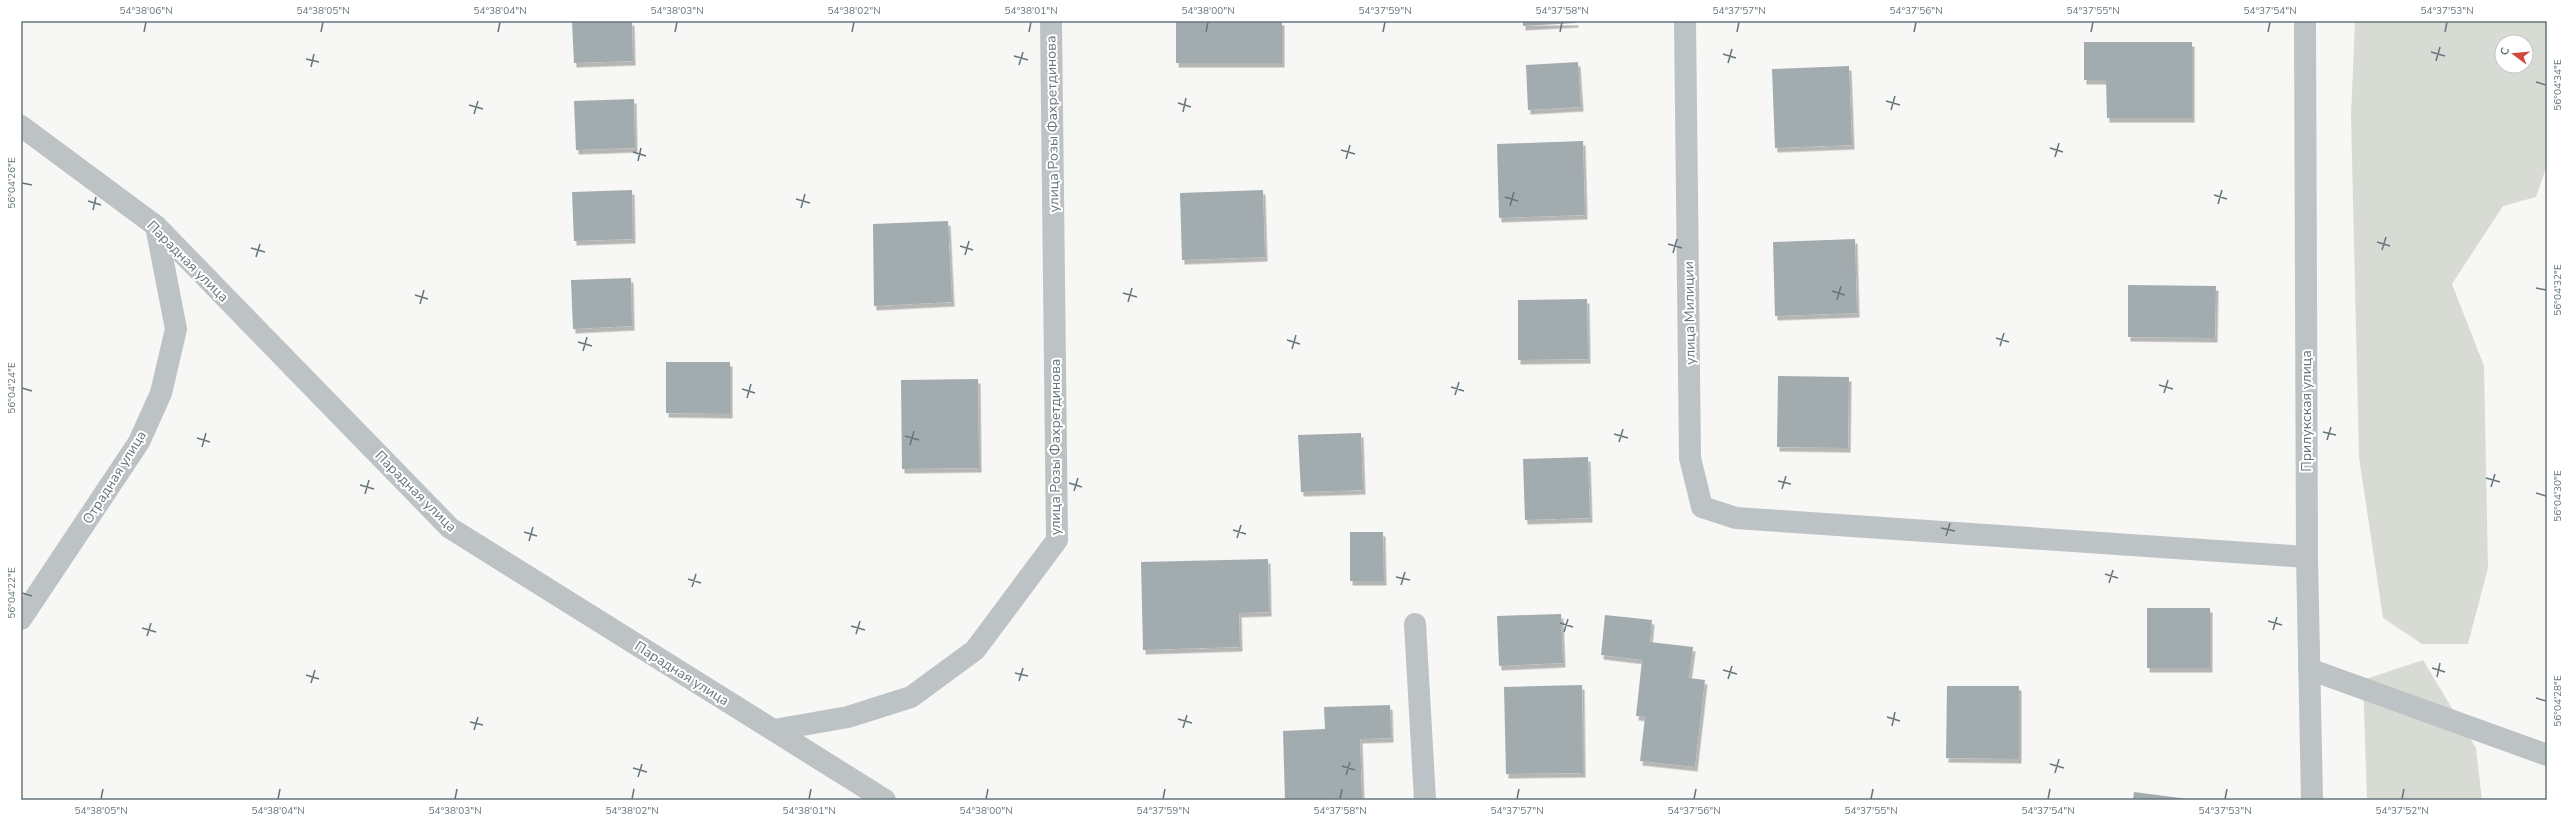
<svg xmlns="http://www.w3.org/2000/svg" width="2568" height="821" font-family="'Nunito Sans',sans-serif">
<defs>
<filter id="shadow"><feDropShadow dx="2.5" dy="4.5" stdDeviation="0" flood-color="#0004"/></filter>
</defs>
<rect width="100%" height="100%" fill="#f7f7f5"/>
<!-- green -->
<g fill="#d8dbd4" fill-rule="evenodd">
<path d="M2355,21H2547V165L2536,197L2503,206L2452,284L2484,366L2488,568L2468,644H2422L2383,618L2359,457L2351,116ZM2502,42H2526V66H2502Z"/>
<polygon points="2423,660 2476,748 2482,800 2367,800 2363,680"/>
</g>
<!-- building -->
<g fill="#a2acaf" filter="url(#shadow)">
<polygon points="572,21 632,21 633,61 574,63"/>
<rect x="1176" y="21" width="106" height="42"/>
<polygon points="1523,21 1576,21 1576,23 1523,26"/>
<polygon points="2084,42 2192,42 2192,118 2107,118 2106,80 2084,80"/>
<polygon points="1578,62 1581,107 1528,110 1526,65"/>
<polygon points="1849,66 1852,145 1775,148 1772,69"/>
<polygon points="634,99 635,148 576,150 574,101"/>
<polygon points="1583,141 1585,215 1499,218 1497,144"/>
<polygon points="632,190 633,239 574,241 572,192"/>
<polygon points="1263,190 1265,257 1182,260 1180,193"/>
<polygon points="948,221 952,302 874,306 873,224"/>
<polygon points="1855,239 1857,313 1775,316 1773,242"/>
<polygon points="631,278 632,326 573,329 571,280"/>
<polygon points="2128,285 2216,286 2215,338 2128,337"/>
<polygon points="1587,299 1588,359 1518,360 1518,300"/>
<polygon points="666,362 730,362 730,414 666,413"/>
<polygon points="1778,376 1849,377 1848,448 1777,447"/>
<polygon points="978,379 979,468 902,469 901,380"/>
<polygon points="1361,433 1363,490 1301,492 1298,435"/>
<polygon points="1588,457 1590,518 1525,520 1523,459"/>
<polygon points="1350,532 1383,532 1384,581 1350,581"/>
<polygon points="1268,559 1269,612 1239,613 1240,647 1143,650 1141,562"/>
<rect x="2147" y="608" width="63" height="60"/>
<polygon points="1561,614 1563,663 1499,666 1497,616"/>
<polygon points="1605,615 1652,620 1650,642 1693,647 1689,678 1705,680 1695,767 1640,761 1645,717 1636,716 1642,660 1601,655"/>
<polygon points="1582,685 1583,773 1506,774 1504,687"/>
<polygon points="1947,686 2019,686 2019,759 1946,758"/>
<polygon points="1390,705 1391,738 1360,739 1362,798 1285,800 1283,731 1325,729 1324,707"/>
<polygon points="2134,792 2188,799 2188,800 2133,800"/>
</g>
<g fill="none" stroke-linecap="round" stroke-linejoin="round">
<!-- minor -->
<g stroke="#bdc2c4" stroke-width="22">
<polyline points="1685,21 1690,458 1702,507 1736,518 2307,557"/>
<polyline points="2305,21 2307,557 2312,800"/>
<polyline points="21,126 156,226 450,528 885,800"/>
<polyline points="21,619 139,442 161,393 176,329 156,226"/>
<polyline points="1415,624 1425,800"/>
<polyline points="2309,669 2547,755"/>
<polyline points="774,730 848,717 911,697 975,650 1057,540 1051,21"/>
</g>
</g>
<!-- ticks -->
<path fill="none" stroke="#66767c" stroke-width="1.5" d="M144,32L146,22M321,32L323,22M498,32L500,22M675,32L677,22M852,32L854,22M1029,32L1031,22M1206,32L1208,22M1383,32L1385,22M1560,32L1562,22M1737,32L1739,22M1914,32L1916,22M2091,32L2093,22M2268,32L2270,22M2445,32L2447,22M2431,52L2445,56M1723,54L1736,58M1014,56L1028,60M306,59L319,62M2436,61L2440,47M1728,63L1732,49M1019,65L1023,52M311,67L314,54M2536,82L2546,85M1886,101L1900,105M1178,103L1191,107M469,105L483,109M1891,110L1895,96M1183,112L1186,98M474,114L478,101M2050,148L2063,152M1341,150L1355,154M633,152L646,156M2055,157L2059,143M1346,159L1350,145M638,161L641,148M22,183L32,185M2214,195L2227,199M1505,197L1518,201M796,199L810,203M88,201L101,205M2218,204L2222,190M1510,206L1514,192M801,208L805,194M93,210L96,197M2377,242L2390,246M1668,244L1682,248M960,246L973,250M251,248L265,252M2382,250L2386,237M1673,253L1677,239M965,255L969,241M256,257L260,244M2536,288L2546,290M1832,291L1845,295M1123,293L1137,297M415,295L428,299M1837,300L1841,286M1128,302L1132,288M420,304L424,290M1996,338L2009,342M1287,340L1300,344M578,342L592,346M2000,346L2004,333M1292,349L1296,335M583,351L587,337M2159,385L2173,389M1451,387L1464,391M22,388L32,391M742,389L755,393M2164,393L2168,380M1455,395L1459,382M747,398L751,384M2323,432L2336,435M1614,434L1628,438M905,436L919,440M197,438L210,442M2327,440L2331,427M1619,442L1623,429M910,445L914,431M202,447L206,433M2486,478L2500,482M1778,481L1791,484M1069,483L1082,487M360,485L374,489M2491,487L2495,474M1782,489L1786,476M1074,491L1078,478M2536,493L2546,496M365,494L369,480M1941,528L1955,531M1233,530L1246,534M524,532L537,536M1946,536L1950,523M1237,538L1241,525M529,541L533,527M2105,574L2118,578M1396,577L1410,580M688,579L701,583M2109,583L2113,570M1401,585L1405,572M692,587L696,574M22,593L32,596M2268,621L2282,625M1560,623L1573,627M851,626L865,630M142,628L156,632M2273,630L2277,617M1564,632L1568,619M856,634L860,621M147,636L151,623M2432,668L2445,672M1723,670L1737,674M1015,673L1028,676M306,675L319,679M2437,677L2440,663M1728,679L1732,666M1019,681L1023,668M311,683L315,670M2536,698L2546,701M1887,717L1900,721M1178,719L1192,723M470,722L483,725M1892,726L1895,712M1183,728L1187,715M474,730L478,717M2050,764L2064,768M1342,766L1355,770M633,768L647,772M2055,773L2059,759M1346,775L1350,762M638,777L642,764M101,799L103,789M278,799L280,789M455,799L457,789M632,799L634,789M809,799L811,789M986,799L988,789M1163,799L1165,789M1340,799L1342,789M1517,799L1519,789M1694,799L1696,789M1871,799L1873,789M2048,799L2050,789M2225,799L2227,789M2402,799L2404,789"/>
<g text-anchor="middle" stroke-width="4" stroke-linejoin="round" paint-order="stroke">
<!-- street labels -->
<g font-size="14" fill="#66767c" stroke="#fff">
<text transform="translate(1052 124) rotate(-91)" y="5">улица Розы Фахретдинова</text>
<text transform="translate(188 261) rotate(45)" y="5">Парадная улица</text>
<text transform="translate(1689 313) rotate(-91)" y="5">улица Милиции</text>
<text transform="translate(2306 411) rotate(-90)" y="5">Прилукская улица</text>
<text transform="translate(1055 447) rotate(-90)" y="5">улица Розы Фахретдинова</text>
<text transform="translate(114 477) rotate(-58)" y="5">Отрадная улица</text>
<text transform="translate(416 491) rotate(45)" y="5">Парадная улица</text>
<text transform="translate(682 673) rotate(32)" y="5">Парадная улица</text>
</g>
</g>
<!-- border -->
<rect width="2568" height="821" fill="none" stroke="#ffffff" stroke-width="44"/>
<!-- north arrow -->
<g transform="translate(2514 54) rotate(286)"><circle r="19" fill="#ffffff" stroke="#c2c8cb"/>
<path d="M0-3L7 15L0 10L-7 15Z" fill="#ce483e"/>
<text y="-6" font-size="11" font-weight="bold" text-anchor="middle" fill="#66767c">С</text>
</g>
<rect x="22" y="22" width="2524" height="777" fill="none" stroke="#66767c" stroke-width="1.5"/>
<g font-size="10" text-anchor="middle" fill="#66767c">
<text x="146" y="14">54°38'06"N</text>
<text x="323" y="14">54°38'05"N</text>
<text x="500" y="14">54°38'04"N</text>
<text x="677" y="14">54°38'03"N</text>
<text x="854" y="14">54°38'02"N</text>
<text x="1031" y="14">54°38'01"N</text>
<text x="1208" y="14">54°38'00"N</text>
<text x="1385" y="14">54°37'59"N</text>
<text x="1562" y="14">54°37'58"N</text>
<text x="1739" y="14">54°37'57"N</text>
<text x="1916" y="14">54°37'56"N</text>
<text x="2093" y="14">54°37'55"N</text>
<text x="2270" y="14">54°37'54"N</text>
<text x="2447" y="14">54°37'53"N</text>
<text transform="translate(2557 85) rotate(-90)" y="4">56°04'34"E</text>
<text transform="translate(11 183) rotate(-90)" y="4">56°04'26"E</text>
<text transform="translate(2557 290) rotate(-90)" y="4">56°04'32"E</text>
<text transform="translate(11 388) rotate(-90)" y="4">56°04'24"E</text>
<text transform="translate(2557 496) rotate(-90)" y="4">56°04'30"E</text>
<text transform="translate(11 593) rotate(-90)" y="4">56°04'22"E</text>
<text transform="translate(2557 701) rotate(-90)" y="4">56°04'28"E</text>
<text x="101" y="814">54°38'05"N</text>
<text x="278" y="814">54°38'04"N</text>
<text x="455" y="814">54°38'03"N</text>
<text x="632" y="814">54°38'02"N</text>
<text x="809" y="814">54°38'01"N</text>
<text x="986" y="814">54°38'00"N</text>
<text x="1163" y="814">54°37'59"N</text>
<text x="1340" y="814">54°37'58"N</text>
<text x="1517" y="814">54°37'57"N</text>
<text x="1694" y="814">54°37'56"N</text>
<text x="1871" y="814">54°37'55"N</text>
<text x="2048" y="814">54°37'54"N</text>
<text x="2225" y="814">54°37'53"N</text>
<text x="2402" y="814">54°37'52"N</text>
</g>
</svg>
